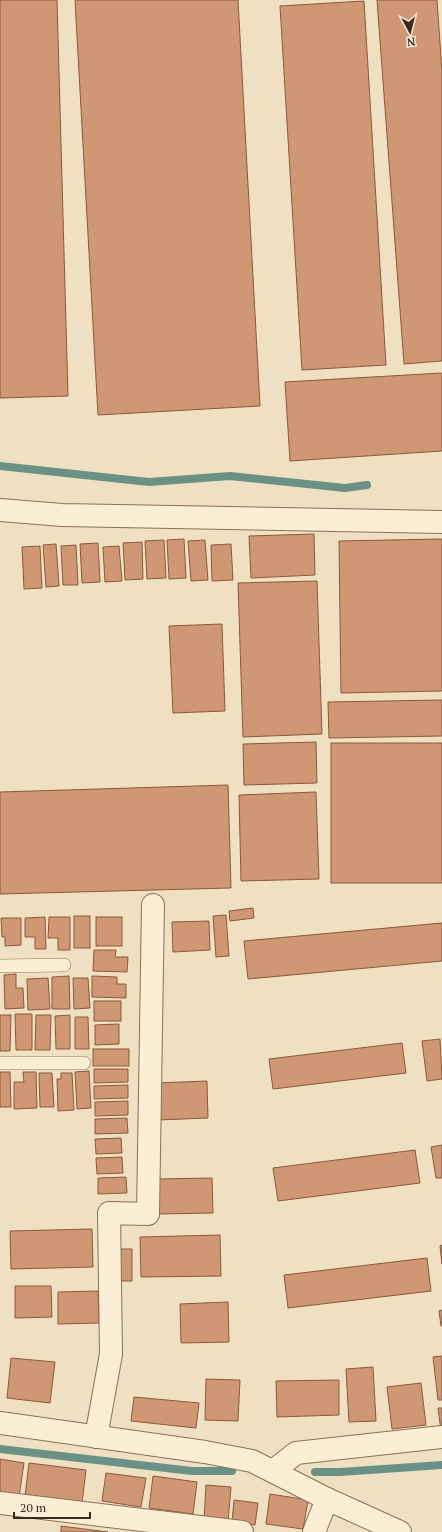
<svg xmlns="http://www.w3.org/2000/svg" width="442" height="1532" font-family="'PT Serif',serif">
<rect width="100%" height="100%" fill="#f0e0c2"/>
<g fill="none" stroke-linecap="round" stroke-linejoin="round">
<!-- stream -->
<g stroke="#6b9186" stroke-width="8">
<polyline points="0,466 149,482 230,476 345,488 367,485"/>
<polyline points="0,1449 192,1471 232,1471"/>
<polyline points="315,1472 340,1472 442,1465"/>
</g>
</g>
<!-- building -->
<g fill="#d09775" stroke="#8b583c">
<polygon points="0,0 57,0 68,396 0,398"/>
<polygon points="75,0 238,0 260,406 98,415"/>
<polygon points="377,0 437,0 442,72 442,361 404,364"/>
<polygon points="364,1 386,365 302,370 280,6"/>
<polygon points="442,373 442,451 290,461 285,382"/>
<polygon points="314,534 315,575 251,578 249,536"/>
<polygon points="184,539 186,578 169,579 167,540"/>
<polygon points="442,539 442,691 341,693 339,541"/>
<polygon points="164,540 166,578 147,579 145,541"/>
<polygon points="205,540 208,580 191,581 188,541"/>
<polygon points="142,542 143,579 125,580 123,543"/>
<polygon points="98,543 100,582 82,583 80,544"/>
<polygon points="56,544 59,586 46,587 43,545"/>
<polygon points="231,544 233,580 212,581 211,545"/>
<polygon points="76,545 78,585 63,585 61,546"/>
<polygon points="40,546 42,588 24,589 22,547"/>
<polygon points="119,546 122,581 105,582 103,547"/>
<polygon points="317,581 322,734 243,737 238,583"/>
<polygon points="222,624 225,711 173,713 169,626"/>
<polygon points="442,700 442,736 329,738 328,702"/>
<polygon points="316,742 317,783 244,785 243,744"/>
<rect x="331" y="743" width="111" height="140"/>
<polygon points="228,785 231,888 0,894 0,792"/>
<polygon points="316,792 319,879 241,881 239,795"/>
<polygon points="253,908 254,918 230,921 229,911"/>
<polygon points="226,915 229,956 216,957 213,916"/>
<rect x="74" y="916" width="16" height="32"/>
<polygon points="45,917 46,949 35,949 35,937 25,937 25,918"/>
<polygon points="49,917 70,917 70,950 58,950 58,938 48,938"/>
<rect x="96" y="917" width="26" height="29"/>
<polygon points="1,918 21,918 21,945 5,946 5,937 2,937"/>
<polygon points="209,921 210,950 173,952 172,922"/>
<polygon points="442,923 442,961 248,979 244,941"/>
<polygon points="94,950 116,950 115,957 128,957 127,972 93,971"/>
<polygon points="16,974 16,988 23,988 24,1008 5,1009 4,975"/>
<polygon points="69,976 70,1009 52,1009 52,977"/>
<polygon points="92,976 117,977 117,984 126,984 126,998 92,997"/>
<polygon points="48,978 50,1009 28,1010 27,979"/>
<polygon points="73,978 88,978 90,1008 74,1009"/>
<rect x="94" y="1001" width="27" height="20"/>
<polygon points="15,1014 32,1014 32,1050 16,1050"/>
<polygon points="0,1015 11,1015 10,1051 0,1051"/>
<polygon points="36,1015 51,1015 50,1050 35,1050"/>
<polygon points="70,1015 70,1049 56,1049 55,1016"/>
<polygon points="75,1017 88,1017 89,1049 75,1049"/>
<polygon points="119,1024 119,1044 95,1045 95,1025"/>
<polygon points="440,1039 442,1079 427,1081 422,1041"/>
<polygon points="402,1043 406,1073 273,1089 269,1059"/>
<rect x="93" y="1049" width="36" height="17"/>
<polygon points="94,1069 128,1069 128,1082 94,1083"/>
<polygon points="89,1071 91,1108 77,1109 75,1072"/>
<polygon points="0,1072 10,1072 11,1107 0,1107"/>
<polygon points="23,1072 36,1072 37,1108 14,1109 14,1082 24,1082"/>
<polygon points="39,1073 52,1073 54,1107 40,1107"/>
<polygon points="61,1073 72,1073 74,1110 58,1111 57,1079 61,1079"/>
<polygon points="207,1081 208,1118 157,1120 156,1083"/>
<polygon points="128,1085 128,1098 94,1099 94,1086"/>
<polygon points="128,1101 128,1115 95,1116 95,1102"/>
<polygon points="127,1118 128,1133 95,1134 95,1119"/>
<polygon points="121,1138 122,1153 96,1154 95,1139"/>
<polygon points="442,1145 442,1178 436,1178 431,1147"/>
<polygon points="415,1150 420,1183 278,1201 273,1168"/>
<polygon points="122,1157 123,1173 97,1174 96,1158"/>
<polygon points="126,1177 127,1193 98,1194 98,1178"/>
<polygon points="212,1178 213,1213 159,1214 158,1179"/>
<polygon points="92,1229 93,1267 11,1269 10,1231"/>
<polygon points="220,1235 221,1276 141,1277 140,1237"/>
<polygon points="442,1245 442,1264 440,1246"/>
<polygon points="119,1249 132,1249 132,1281 120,1281"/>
<polygon points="427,1258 431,1291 288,1308 284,1275"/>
<polygon points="15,1286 51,1286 52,1317 15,1318"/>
<polygon points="98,1291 99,1323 58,1324 58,1292"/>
<polygon points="228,1302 229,1342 181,1343 180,1304"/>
<polygon points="442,1310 442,1326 441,1326 439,1311"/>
<polygon points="442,1356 442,1400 438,1400 433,1357"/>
<polygon points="11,1358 55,1362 50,1403 7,1398"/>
<polygon points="373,1367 376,1421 349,1422 346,1369"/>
<polygon points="206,1379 240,1380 238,1421 205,1420"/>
<polygon points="339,1380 339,1415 277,1417 276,1381"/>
<polygon points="421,1383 426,1425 392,1429 387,1387"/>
<polygon points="134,1397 199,1403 196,1428 131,1421"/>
<polygon points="438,1408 442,1408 442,1431 441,1431"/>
<polygon points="0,1459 24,1463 19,1497 0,1494"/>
<polygon points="29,1463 86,1470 82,1503 25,1496"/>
<polygon points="106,1473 146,1478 141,1507 102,1501"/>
<polygon points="153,1476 197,1482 193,1514 149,1508"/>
<polygon points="206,1485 231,1487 228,1522 204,1520"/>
<polygon points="270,1494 308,1500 303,1529 266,1524"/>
<polygon points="234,1500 258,1503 255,1525 232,1522"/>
<polygon points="61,1526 108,1532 61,1532"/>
</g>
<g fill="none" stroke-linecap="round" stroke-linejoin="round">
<!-- service casing -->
<g stroke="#8b7058" stroke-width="14">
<g id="service">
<polyline points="0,966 64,965"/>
<polyline points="0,1063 84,1063"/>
</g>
</g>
<!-- minor casing -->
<g stroke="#8b7058" stroke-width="24">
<g id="minor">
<polyline points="0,510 62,515 442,522"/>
<polyline points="96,1437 111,1354 109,1213 148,1214 153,905"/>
<polyline points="273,1471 296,1453 442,1437"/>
<polyline points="0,1503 242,1532"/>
<polyline points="314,1532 327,1499"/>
</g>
</g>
<!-- tertiary casing -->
<g stroke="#8b7058" stroke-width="24">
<polyline id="tertiary" points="0,1423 205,1452 252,1461 327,1499 400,1532"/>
</g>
<!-- service -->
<use href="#service" stroke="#faeed5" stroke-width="13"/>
<!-- minor -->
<use href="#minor" stroke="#faeed5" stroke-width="22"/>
<!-- tertiary -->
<use href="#tertiary" stroke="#faeed5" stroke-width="22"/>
</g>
<!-- north arrow -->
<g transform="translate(410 32) rotate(173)" stroke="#f7ead2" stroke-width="3" paint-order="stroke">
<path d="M0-3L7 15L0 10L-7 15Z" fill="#3a291d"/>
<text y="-6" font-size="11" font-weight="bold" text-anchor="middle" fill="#3a291d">N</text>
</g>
<!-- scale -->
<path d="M14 1512v6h76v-6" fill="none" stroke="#3a291d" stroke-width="2"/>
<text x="20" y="1512" font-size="12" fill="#3a291d" stroke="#f7ead2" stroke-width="3" paint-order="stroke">20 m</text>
</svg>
